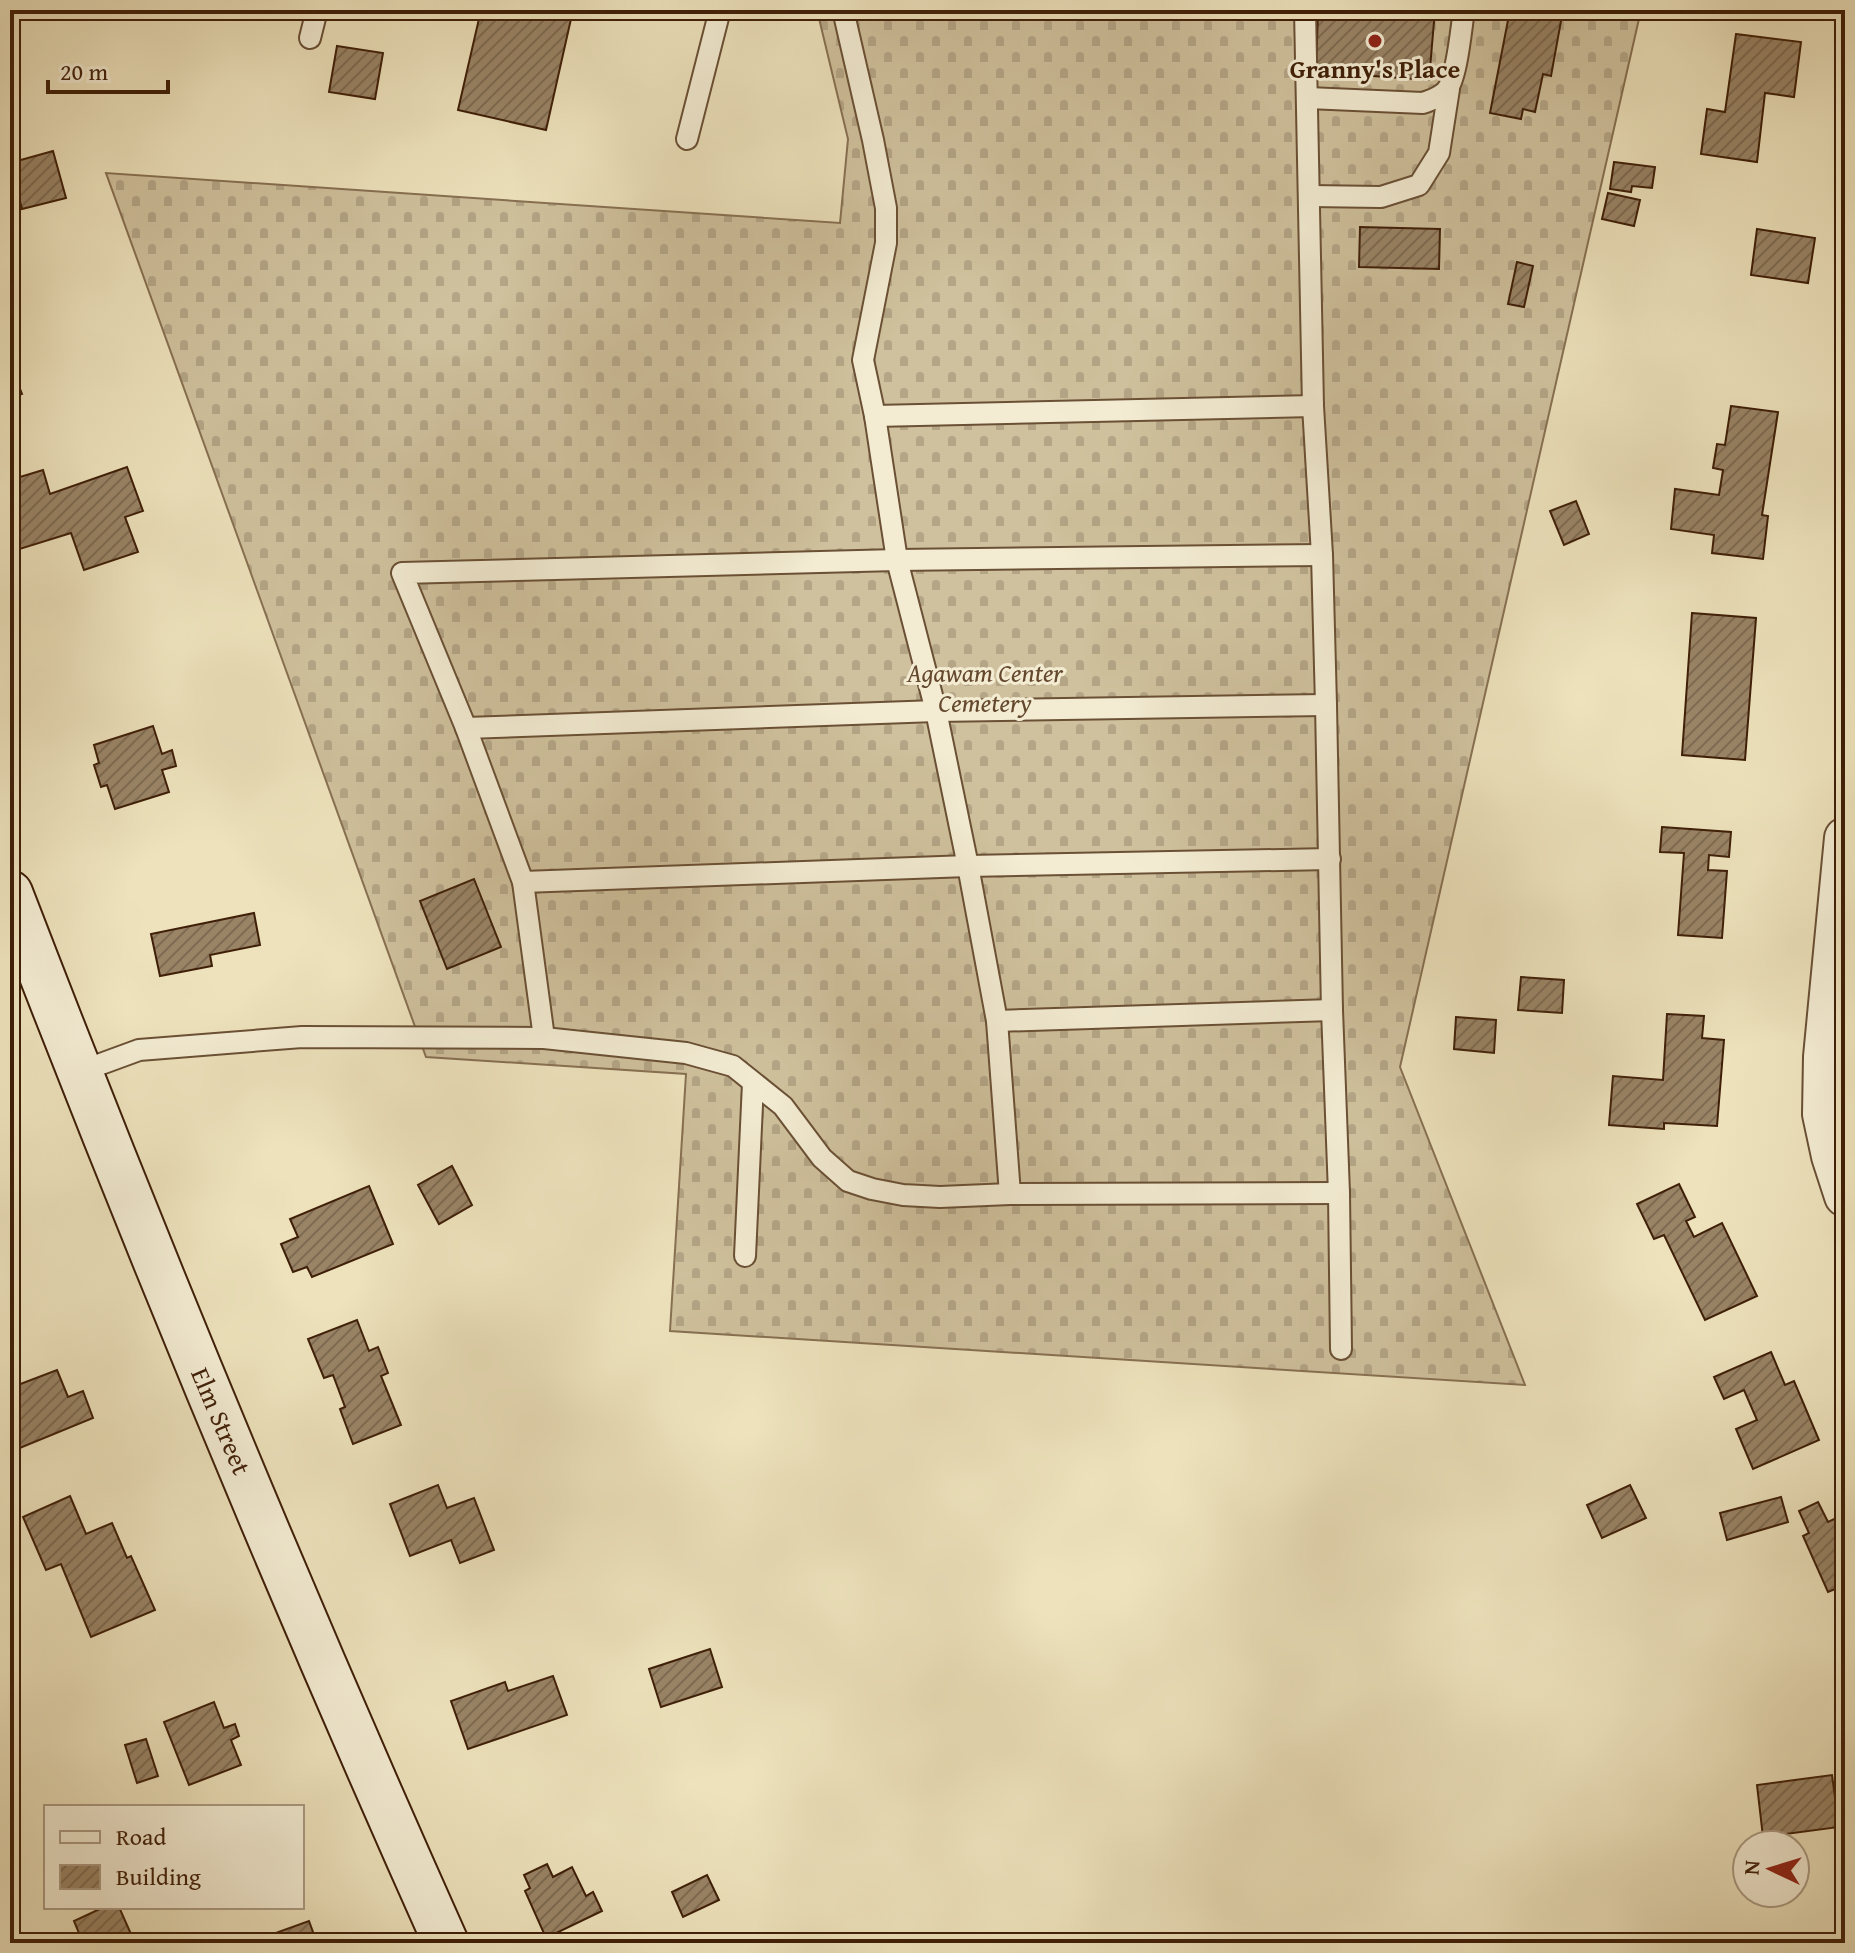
<svg xmlns="http://www.w3.org/2000/svg" width="1855" height="1953" font-family="'Gentium Book Plus',serif">
<defs>
<pattern id="cemetery-stones" width="16" height="16" patternUnits="userSpaceOnUse" patternTransform="scale(2)"><rect width="16" height="16" fill="#cfc19d"/><path d="M2 7V4a2 2 0 0 1 4 0v3zM10 15v-3a2 2 0 0 1 4 0v3z" fill="#b3a586"/></pattern>
<pattern id="building-hatch" width="6" height="6" patternUnits="userSpaceOnUse" patternTransform="scale(2)"><rect width="6" height="6" fill="#998466"/><path d="M-1 1l2-2M0 6l6-6M5 7l2-2" fill="none" stroke="#7e6b52"/></pattern>
</defs>
<rect width="100%" height="100%" fill="#ede2bc"/>
<filter id="stains"><feTurbulence type="fractalNoise" baseFrequency=".0025" numOctaves="4"/><feColorMatrix values="0 0 0 0 .2 0 0 0 0 .09 0 0 0 0 .02 0 0 0 .5 -.17"/></filter>
<radialGradient id="worn" r=".72"><stop offset=".6" stop-color="#630" stop-opacity="0"/><stop offset="1" stop-color="#630" stop-opacity=".3"/></radialGradient>
<!-- cemetery -->
<polygon fill="url(#cemetery-stones)" stroke="#877052" stroke-width="2" points="817,10 1641,10 1400,1067 1525,1385 670,1331 686,1074 426,1057 106,173 840,223 848,139"/>
<!-- building -->
<g fill="url(#building-hatch)" stroke="#3f1f08" stroke-width="2">
<polygon points="481,10 573,10 546,130 458,110"/>
<polygon points="1318,10 1435,10 1429,80 1316,72"/>
<polygon points="1510,10 1563,10 1551,76 1543,74 1535,112 1523,109 1521,119 1490,113"/>
<polygon points="1736,34 1801,42 1794,97 1765,93 1757,162 1701,154 1707,109 1725,112"/>
<polygon points="337,46 383,53 375,99 329,92"/>
<polygon points="53,151 66,198 22,209 10,163"/>
<polygon points="1614,162 1655,167 1652,188 1632,186 1631,192 1610,189"/>
<polygon points="1608,193 1640,200 1634,226 1602,219"/>
<polygon points="1360,227 1440,229 1439,269 1359,267"/>
<polygon points="1757,229 1815,238 1808,283 1751,275"/>
<polygon points="1517,262 1533,266 1524,307 1508,304"/>
<polygon points="10,364 22,394 10,398"/>
<polygon points="1731,406 1778,412 1762,515 1768,516 1763,559 1712,553 1714,535 1671,529 1675,489 1719,495 1723,470 1713,468 1717,444 1725,445"/>
<polygon points="127,467 143,511 125,517 138,552 84,570 71,533 10,552 10,480 43,470 50,494"/>
<polygon points="1576,501 1589,534 1564,545 1550,511"/>
<polygon points="1692,613 1756,618 1745,760 1682,755"/>
<polygon points="153,726 162,754 172,750 176,766 162,770 169,792 115,809 107,785 101,787 94,765 99,763 94,745"/>
<polygon points="1662,827 1731,832 1729,857 1709,855 1708,870 1727,871 1722,938 1678,935 1684,853 1660,852"/>
<polygon points="474,879 501,947 447,969 420,901"/>
<polygon points="254,913 260,945 210,955 212,966 160,976 151,934"/>
<polygon points="1521,977 1564,980 1562,1013 1518,1010"/>
<polygon points="1667,1014 1704,1016 1702,1038 1724,1040 1717,1126 1664,1123 1664,1129 1609,1125 1613,1076 1663,1080"/>
<polygon points="1456,1017 1496,1020 1494,1053 1454,1049"/>
<polygon points="452,1166 472,1205 439,1224 418,1185"/>
<polygon points="1679,1184 1695,1217 1686,1221 1694,1237 1722,1223 1757,1296 1705,1320 1664,1235 1654,1239 1637,1204"/>
<polygon points="369,1186 393,1244 312,1277 307,1267 293,1272 281,1244 298,1237 290,1219"/>
<polygon points="357,1320 369,1351 378,1347 388,1373 381,1376 401,1425 353,1444 340,1409 345,1407 333,1375 324,1378 308,1339"/>
<polygon points="1771,1352 1785,1385 1794,1381 1819,1440 1753,1469 1736,1429 1757,1420 1744,1390 1724,1399 1714,1377"/>
<polygon points="57,1370 68,1397 83,1391 93,1418 10,1452 10,1412 14,1410 10,1401 10,1388"/>
<polygon points="438,1485 447,1508 474,1498 494,1550 460,1563 451,1540 410,1556 390,1504"/>
<polygon points="1630,1485 1646,1518 1602,1538 1587,1505"/>
<polygon points="70,1496 86,1534 112,1523 127,1558 131,1556 155,1610 91,1637 61,1564 46,1570 23,1517"/>
<polygon points="1781,1497 1788,1522 1727,1540 1720,1513"/>
<polygon points="1818,1502 1828,1522 1845,1514 1845,1585 1828,1592 1803,1536 1809,1533 1799,1511"/>
<polygon points="710,1649 722,1687 661,1707 649,1669"/>
<polygon points="553,1676 567,1715 468,1749 451,1701 505,1682 508,1691"/>
<polygon points="214,1702 224,1728 235,1724 239,1736 231,1740 241,1765 189,1785 164,1722"/>
<polygon points="146,1739 158,1776 137,1783 125,1745"/>
<polygon points="1832,1775 1839,1827 1763,1837 1757,1785"/>
<polygon points="547,1864 553,1877 572,1867 586,1896 593,1892 602,1911 546,1938 525,1891 530,1888 524,1875"/>
<polygon points="707,1875 719,1900 683,1917 672,1892"/>
<polygon points="104,1907 119,1907 135,1943 83,1943 74,1921"/>
<polygon points="309,1921 317,1943 257,1943 256,1940"/>
<polygon points="746,1934 748,1943 708,1943 708,1942"/>
</g>
<g fill="none" stroke-linecap="round" stroke-linejoin="round">
<!-- lane casing -->
<g stroke="#6a5035" stroke-width="24">
<g id="lane">
<polyline points="843,10 873,140 886,208 886,243 863,360 875,416 897,560 936,711 968,866 997,1021 1010,1194"/>
<polyline points="1305,10 1313,406 1322,555 1326,705 1332,1010 1339,1193 1341,1349"/>
<polyline points="310,38 317,10"/>
<path d="M1308,98L1423,103C1431,100 1439,98 1446,91C1457,79 1461,29 1464,10"/>
<polyline points="687,139 720,10"/>
<polyline points="1310,196 1381,197 1419,185 1439,153 1449,89"/>
<polyline points="875,416 1313,406"/>
<polyline points="466,728 936,711 1326,705"/>
<polyline points="523,882 968,866 1330,859"/>
<polyline points="997,1021 1332,1010"/>
<polyline points="544,1038 523,882 466,728 402,573 897,560 1322,555"/>
<polyline points="79,1072 139,1050 302,1037 544,1038 686,1053 733,1066 783,1106 822,1158 848,1181 872,1189 903,1195 940,1197 1010,1194 1339,1193"/>
<polyline points="745,1256 753,1083"/>
</g>
</g>
<!-- street casing -->
<g stroke="#6a5035" stroke-width="44">
<polyline id="street" points="1845,838 1824,1057 1823,1114 1832,1156 1845,1196"/>
</g>
<!-- secondary casing -->
<g stroke="#3f1f08" stroke-width="48">
<path id="secondary" d="M10,893C146,1246 291,1597 446,1943"/>
</g>
<!-- lane -->
<use href="#lane" stroke="#f3ecd3" stroke-width="20"/>
<!-- street -->
<use href="#street" stroke="#f3ecd3" stroke-width="40"/>
<!-- secondary -->
<use href="#secondary" stroke="#f3ecd3" stroke-width="44"/>
</g>
<!-- markers -->
<circle fill="#8f2418" stroke="#f3ecd3" stroke-width="3" cx="1375" cy="41" r="8"/>
<g text-anchor="middle" stroke-width="6" stroke-linejoin="round" paint-order="stroke">
<!-- poi labels -->
<g font-size="26" font-weight="bold" fill="#3f1f08" stroke="#f3ecd3">
<text x="1375" y="78">Granny's Place</text>
</g>
<!-- park labels -->
<g font-size="26" font-style="italic" fill="#63482d" stroke="#f3ecd3">
<text x="985" y="682">Agawam Center<tspan x="985" dy="30">Cemetery</tspan></text>
</g>
<!-- street labels -->
<g font-size="26" fill="#3f1f08" stroke="#f3ecd3">
<text transform="translate(221 1421) rotate(67)" y="9">Elm Street</text>
</g>
</g>
<!-- margin -->
<rect width="1855" height="1953" fill="none" stroke="#ede2bc" stroke-width="40"/>
<rect x="12" y="12" width="1831" height="1929" fill="none" stroke="#3f1f08" stroke-width="4"/>
<rect x="20" y="20" width="1815" height="1913" fill="none" stroke="#3f1f08" stroke-width="2"/>
<!-- legend -->
<rect x="44" y="1805" width="260" height="104" fill="#f3ecd3" stroke="#ab9a82" stroke-width="2"/>
<rect x="60" y="1831" width="40" height="12" fill="#f3ecd3" stroke="#ab9a82" stroke-width="2"/>
<text x="116" y="1845" font-size="24" fill="#3f1f08">Road</text>
<rect x="60" y="1865" width="40" height="24" fill="url(#building-hatch)" stroke="#ab9a82" stroke-width="2"/>
<text x="116" y="1885" font-size="24" fill="#3f1f08">Building</text>
<!-- north arrow -->
<g transform="translate(1771 1869) rotate(274)"><circle r="38" fill="#f3ecd3" stroke="#ab9a82" stroke-width="2"/>
<path d="M0-6L14 30L0 20L-14 30Z" fill="#8f2418"/>
<text y="-12" font-size="22" font-weight="bold" text-anchor="middle" fill="#3f1f08">N</text>
</g>
<!-- scale -->
<path d="M48 80v12h120v-12" fill="none" stroke="#3f1f08" stroke-width="4"/>
<text x="60" y="80" font-size="24" fill="#3f1f08" stroke="#f3ecd3" stroke-width="6" paint-order="stroke">20 m</text>
<rect width="100%" height="100%" filter="url(#stains)"/>
<rect width="100%" height="100%" fill="url(#worn)"/>
</svg>
